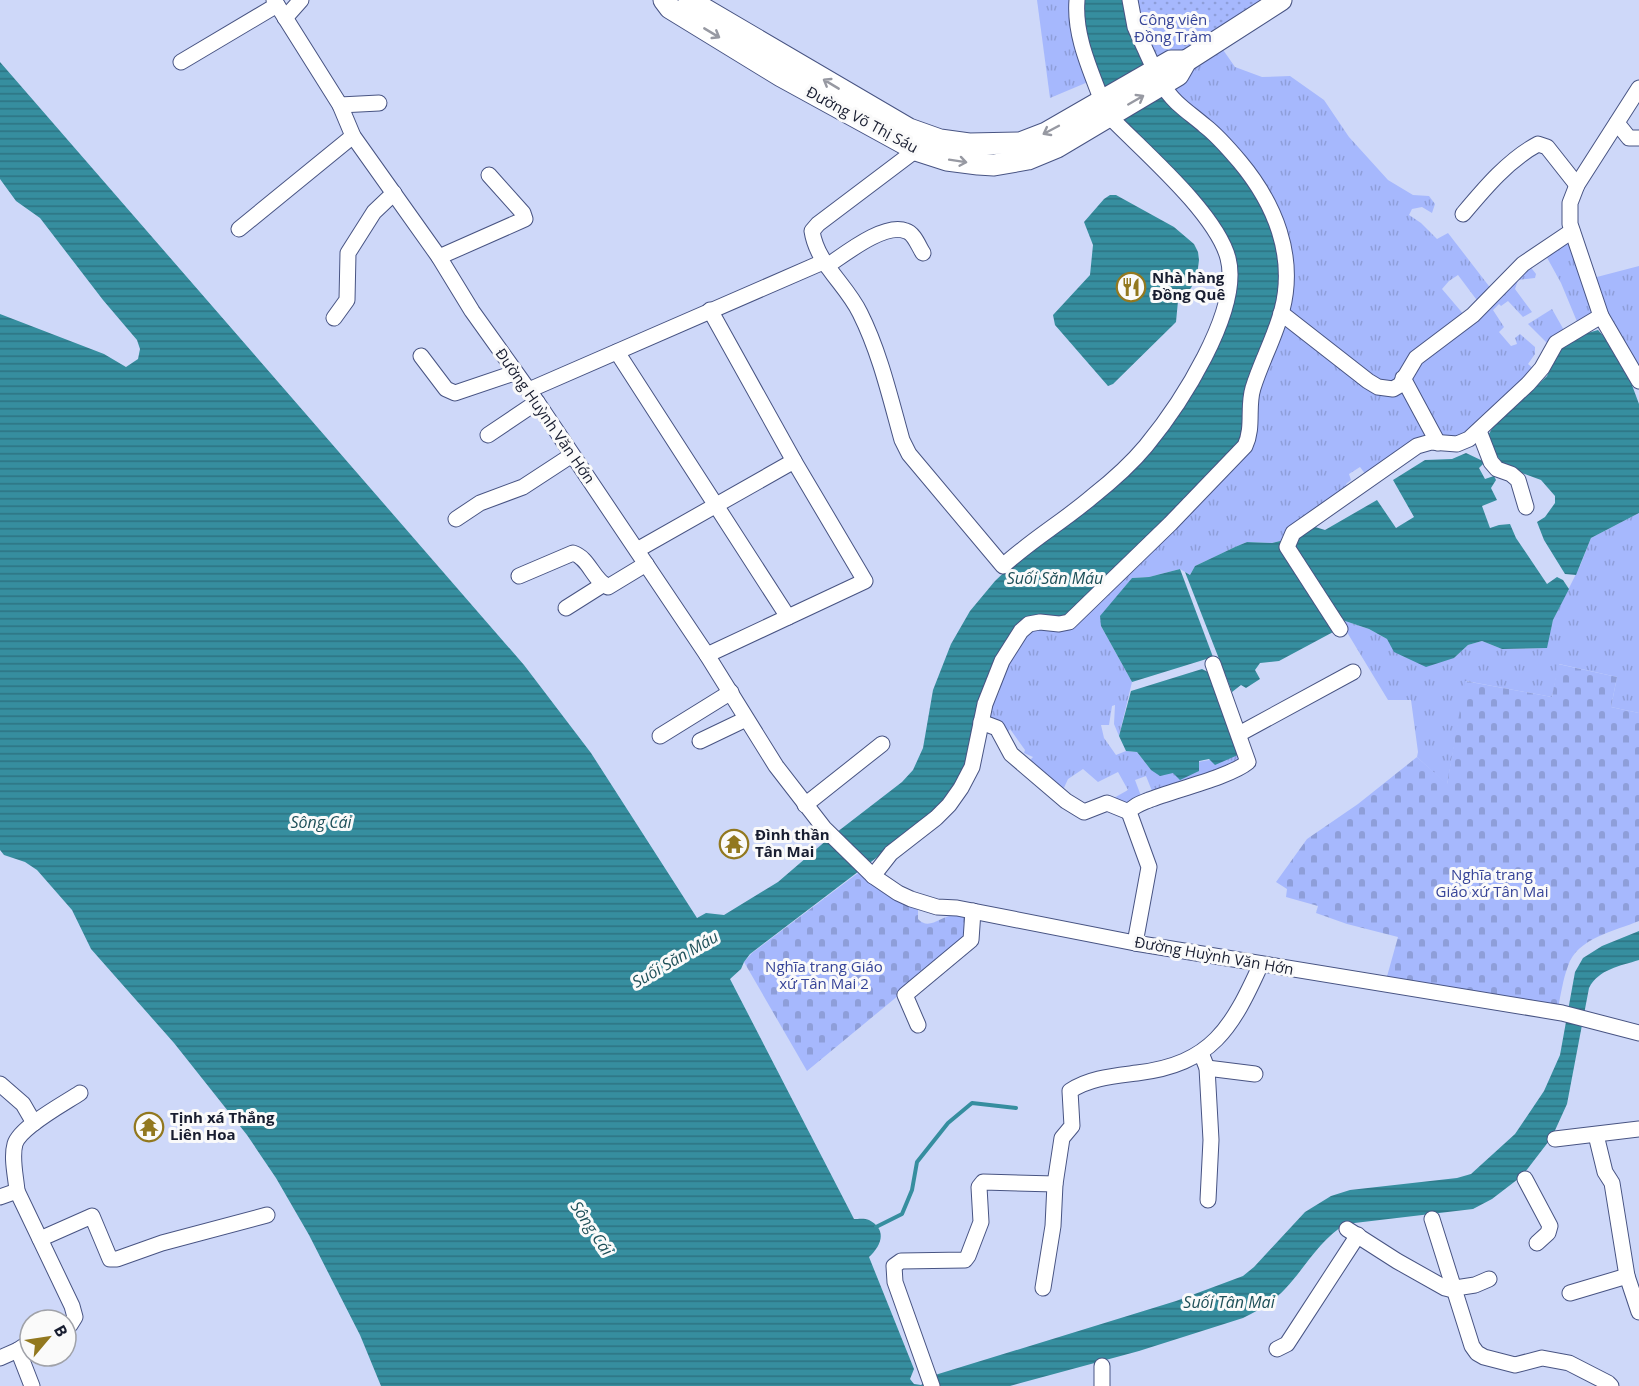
<svg xmlns="http://www.w3.org/2000/svg" width="1639" height="1386" font-family="'Open Sans',sans-serif">
<defs>
<pattern id="grass-tufts" width="24" height="20" patternUnits="userSpaceOnUse" patternTransform="scale(1.5)"><rect width="24" height="20" fill="#a6b8fd"/><path d="M3 7l-1-3M5 7V3M7 7l1-3M15 17l-1-3M17 17v-4M19 17l1-3" fill="none" stroke="#8e9ed9"/></pattern>
<pattern id="cemetery-stones" width="16" height="16" patternUnits="userSpaceOnUse" patternTransform="scale(1.5)"><rect width="16" height="16" fill="#a6b8fd"/><path d="M2 7V4a2 2 0 0 1 4 0v3zM10 15v-3a2 2 0 0 1 4 0v3z" fill="#8e9ed9"/></pattern>
<pattern id="park-dots" width="8" height="8" patternUnits="userSpaceOnUse" patternTransform="scale(1.5)"><rect width="8" height="8" fill="#a6b8fd"/><path d="M2 2h.1M6 6h.1" fill="none" stroke="#8e9ed9" stroke-width="1.8" stroke-linecap="round"/></pattern>
<pattern id="water-rules" width="6" height="5" patternUnits="userSpaceOnUse" patternTransform="scale(1.5)"><rect width="6" height="5" fill="#368e9f"/><path d="M0 2.5h6" fill="none" stroke="#2d7382"/></pattern>
</defs>
<rect width="100%" height="100%" fill="#ced8f9"/>
<!-- grass -->
<g fill="url(#grass-tufts)">
<polygon points="1037,0 1073,0 1088,82 1050,98"/>
<polygon points="1219,44 1235,67 1262,77 1290,76 1324,100 1349,137 1388,180 1413,195 1429,196 1435,204 1432,213 1422,207 1412,209 1409,215 1421,223 1437,239 1448,233 1492,290 1479,303 1458,275 1449,281 1442,289 1465,316 1402,371 1430,438 1366,475 1360,467 1349,474 1351,480 1346,484 1348,488 1284,540 1272,543 1247,542 1235,547 1195,566 1190,575 1180,569 1149,577 1132,578 1120,593 1101,626 1132,682 1119,736 1114,724 1115,705 1112,706 1109,725 1101,725 1104,738 1116,755 1126,751 1137,752 1151,770 1233,756 1237,754 1234,747 1239,746 1239,763 1178,784 1152,791 1146,776 1135,780 1141,796 1127,804 1112,799 1128,790 1118,772 1098,782 1083,769 1068,779 1063,790 1028,762 1033,757 1024,753 1025,750 1010,729 1005,737 985,720 990,699 995,701 1000,690 996,688 1024,634 1255,400 1286,311 1171,89"/>
<polygon points="1570,239 1596,314 1578,324 1561,283 1545,254"/>
<polygon points="1529,265 1536,274 1535,278 1518,280 1515,289 1532,312 1523,317 1508,301 1501,306 1499,304 1493,310 1504,327 1499,332 1511,346 1517,344 1515,338 1520,334 1535,347 1535,354 1528,364 1535,370 1465,437 1441,439 1409,377 1412,372"/>
<polygon points="1639,266 1639,372 1605,314 1593,278"/>
<polygon points="1552,309 1565,332 1549,345 1528,324"/>
<polygon points="1639,513 1639,713 1611,707 1617,677 1559,664 1552,697 1466,681 1447,785 1417,757 1418,752 1411,700 1388,700 1339,619 1369,629 1387,639 1454,658 1468,645 1482,641 1502,649 1546,648 1553,620 1580,566 1591,538"/>
</g>
<!-- cemetery -->
<g fill="url(#cemetery-stones)">
<path d="M1558,664L1617,677L1611,707L1639,713V921C1615,931 1577,938 1568,966C1563,979 1561,994 1558,1008L1386,980L1398,937L1347,924L1316,913L1318,906L1286,897L1287,889L1276,882L1307,839L1358,804L1417,757L1447,784L1465,681L1552,697Z"/>
<path d="M858,873L888,896L918,910V919C929,931 941,916 954,915C958,915 964,918 968,919V938L807,1071L744,962L752,953Z"/>
</g>
<!-- park -->
<polygon fill="url(#park-dots)" points="1134,0 1270,0 1188,54 1156,63 1151,53"/>
<!-- water -->
<g fill="url(#water-rules)">
<path d="M1082,0H1125L1136,45L1258,197L1278,242L1281,285L1241,443L1067,618L1026,619L967,770L945,802L888,849L750,954L744,962L741,969L730,979L854,1219C858,1219 865,1218 869,1220C888,1230 881,1246 869,1257L914,1369L910,1379L914,1384L921,1385L935,1375L1176,1301L1243,1276L1254,1267L1305,1212L1331,1196L1350,1190L1457,1178L1471,1174L1515,1134L1544,1091L1560,1055L1575,972L1583,958L1602,946L1639,931V960C1620,966 1599,969 1589,988L1567,1104L1552,1137L1522,1176L1492,1199L1473,1209L1346,1224C1320,1239 1305,1268 1285,1289C1274,1301 1258,1311 1243,1318L1139,1351L1010,1386H381L360,1335L309,1235L276,1178L247,1135L174,1043L91,949L72,910L37,870L25,862L4,855L0,850V314L104,354L126,367L138,359L140,349L137,340L103,300L40,218L16,201L0,179V62L524,665L591,753L697,918L706,913L724,915L778,882L828,839L902,782L913,770L923,748L933,690L951,644L970,611L995,581L1015,562L1097,500L1209,359L1233,257L1116,118L1089,52Z"/>
<polygon points="1110,195 1116,195 1174,227 1194,244 1198,252 1199,260 1197,276 1191,288 1178,301 1176,322 1172,326 1113,384 1108,386 1055,325 1053,315 1090,275 1093,245 1084,222 1104,199"/>
<polygon points="1598,330 1614,348 1629,377 1639,404 1639,513 1591,538 1576,575 1565,574 1544,540 1537,522 1545,517 1555,503 1555,496 1541,480 1505,467 1495,453 1487,437 1493,427 1547,376 1554,357 1565,345 1584,334"/>
<polygon points="1466,453 1485,462 1479,468 1485,479 1494,476 1496,480 1491,488 1497,500 1482,506 1490,528 1499,525 1510,524 1516,538 1547,584 1557,577 1563,580 1569,589 1553,620 1547,648 1502,649 1482,641 1468,645 1454,658 1426,667 1394,652 1387,639 1369,629 1339,619 1292,545 1312,526 1325,530 1377,500 1396,528 1414,517 1393,480 1425,460 1452,459"/>
<polygon points="1284,540 1335,631 1279,661 1260,663 1255,670 1260,679 1246,688 1241,685 1232,692 1185,572 1190,575 1195,566 1235,547 1247,542 1272,543"/>
<polygon points="1180,569 1213,657 1132,682 1101,626 1100,616 1132,578 1149,577"/>
<polygon points="1202,669 1210,673 1233,737 1234,747 1238,755 1215,765 1209,759 1199,761 1199,771 1180,780 1173,773 1160,776 1151,770 1137,752 1126,751 1119,736 1131,691"/>
</g>
<g fill="none" stroke-linecap="round" stroke-linejoin="round">
<!-- stream -->
<polyline stroke="#368e9f" stroke-width="4" points="876,1227 902,1214 912,1190 917,1162 948,1123 972,1103 1016,1108"/>
<!-- minor casing -->
<g stroke="#485483" stroke-width="17">
<g id="minor">
<polyline points="274,0 340,105 353,136 439,257 472,311 537,402 707,655 776,766 824,828 873,876 898,893 911,899 937,907 957,908 1135,943 1562,1013 1639,1033"/>
<path d="M1077,0C1074,35 1090,69 1102,101"/>
<polyline points="1130,0 1135,27 1155,71"/>
<polyline points="285,18 301,0"/>
<polyline points="181,62 277,5"/>
<polyline points="1639,88 1577,185 1570,203 1570,224 1601,316 1639,381"/>
<polyline points="340,105 379,103"/>
<polyline points="1617,123 1629,138 1639,138"/>
<path d="M916,150L818,224L812,231C817,264 846,284 860,313C880,353 890,397 902,440L909,454L1003,566C1031,540 1064,521 1093,496C1112,481 1131,464 1146,446C1179,406 1242,311 1228,258C1216,213 1143,151 1109,116"/>
<path d="M1463,214C1484,189 1508,160 1538,144L1547,147L1577,185"/>
<polyline points="239,229 353,136"/>
<polyline points="439,257 525,219 523,213 489,175"/>
<path d="M827,266C845,254 885,222 906,231C914,233 919,247 923,253"/>
<polyline points="1281,313 1368,381 1378,387 1393,389 1400,385 1416,358 1473,315 1523,264 1572,231"/>
<polyline points="334,318 347,300 348,253 374,212 394,193"/>
<polyline points="617,352 788,617"/>
<polyline points="421,356 446,389 455,393 514,373"/>
<polyline points="1403,378 1438,443"/>
<polyline points="529,390 823,262"/>
<polyline points="1479,431 1491,462 1497,469 1511,474 1518,480 1526,507"/>
<polyline points="488,435 537,402"/>
<polyline points="456,519 480,503 523,487 572,455"/>
<polyline points="637,550 794,461"/>
<path d="M519,576L573,553C589,558 593,580 608,587L646,564"/>
<polyline points="566,608 604,584"/>
<polyline points="1340,629 1287,547 1293,533 1417,446 1431,442 1457,444 1469,439 1528,384 1542,368 1556,343 1601,316"/>
<polyline points="707,655 865,581 794,461 710,310"/>
<polyline points="981,722 997,728 1011,754 1066,801 1084,812 1107,803 1129,812"/>
<polyline points="1239,734 1353,672"/>
<polyline points="660,736 731,692"/>
<polyline points="700,741 746,719"/>
<polyline points="805,805 882,744"/>
<path d="M873,876L891,853L936,818L949,805L961,788L972,767L985,704L1002,661L1021,631L1029,624L1040,622L1059,624L1069,622L1170,524L1245,446C1254,427 1247,407 1253,388C1261,362 1275,337 1282,310C1296,256 1275,204 1240,162C1229,149 1218,136 1205,126C1190,113 1172,102 1163,85"/>
<path d="M1135,943L1149,867L1129,812C1134,805 1142,803 1149,800C1174,790 1230,777 1248,762L1213,664"/>
<polyline points="918,1025 905,995 971,940 973,911"/>
<polyline points="1201,1053 1207,1068 1211,1140 1208,1200"/>
<polyline points="1207,1068 1255,1074"/>
<polyline points="0,1084 23,1104 34,1123"/>
<polyline points="1596,1135 1605,1172 1612,1183 1627,1276 1639,1312"/>
<polyline points="1555,1139 1639,1129"/>
<polyline points="1525,1179 1550,1226 1548,1233 1537,1243"/>
<polyline points="17,1191 72,1306 75,1317 70,1325 66,1327"/>
<path d="M0,1197L17,1191C16,1177 11,1158 15,1144C20,1127 65,1103 80,1093"/>
<polyline points="1432,1219 1472,1346 1477,1353 1484,1357 1515,1365 1542,1358 1569,1363 1608,1383 1611,1386"/>
<polyline points="1347,1229 1397,1261 1445,1288 1449,1289 1475,1285 1489,1279"/>
<polyline points="40,1239 92,1216 110,1259 117,1259 162,1243 267,1215"/>
<path d="M1043,1288L1053,1226L1055,1184L1062,1138L1072,1126L1070,1091C1089,1078 1114,1076 1137,1073C1212,1064 1232,1028 1261,964"/>
<polyline points="1570,1293 1627,1276"/>
<polyline points="30,1342 18,1350 32,1386"/>
<polyline points="1277,1349 1287,1344 1358,1235"/>
<polyline points="0,1358 18,1350"/>
<polyline points="932,1386 895,1282 894,1266 901,1261 965,1260 968,1256 981,1222 979,1187 983,1182 1055,1184"/>
<polyline points="1102,1386 1102,1366"/>
</g>
</g>
<!-- secondary casing -->
<g stroke="#485483" stroke-width="23">
<g id="secondary">
<polyline points="664,0 670,8 781,76 916,150 947,160 978,164 994,165 1028,159 1057,147 1178,75 1186,61 1281,0"/>
<polyline points="689,0 909,129 940,140 969,144 1020,143 1046,133 1171,61 1186,61"/>
</g>
</g>
<!-- minor -->
<use href="#minor" stroke="#fff" stroke-width="15"/>
<!-- secondary -->
<use href="#secondary" stroke="#fff" stroke-width="21"/>
</g>
<!-- one-way arrows -->
<defs><path id="oneway-shaft" d="M-6 0H5M1.5-3L5.5 0L1.5 3" fill="none" stroke-width="1.6" stroke-linecap="round" stroke-linejoin="round" transform="scale(1.5)"/></defs>
<g stroke="#9799a2">
<use href="#oneway-shaft" transform="translate(712 33) rotate(31)"/>
<use href="#oneway-shaft" transform="translate(831 84) rotate(-149)"/>
<use href="#oneway-shaft" transform="translate(1136 100) rotate(-30)"/>
<use href="#oneway-shaft" transform="translate(1051 130) rotate(152)"/>
<use href="#oneway-shaft" transform="translate(958 161) rotate(9)"/>
</g>
<!-- icons -->
<defs>
<g id="restaurant-ring" transform="scale(1.5)"><circle r="9.5" fill="#fafafa" stroke="#92781f" stroke-width="1.5"/><path d="M-5-6h1v4h1v-4h1v4h1v-4h1v5L-1.5 .5V6h-2V.5L-5-1ZM5-6V6H3V1.5H1.5Q1.5-4 5-6Z" fill="#92781f"/></g>
<g id="temple-ring" transform="scale(1.5)"><circle r="9.5" fill="#fafafa" stroke="#92781f" stroke-width="1.5"/><path d="M0-6L5-2H3V0L6.5 2.5H4V6H1.5V3h-3V6H-4V2.5H-6.5L-3 0V-2H-5Z" fill="#92781f"/></g>
</defs>
<g fill-rule="evenodd">
<use href="#restaurant-ring" x="1131" y="287"/>
<use href="#temple-ring" x="734" y="844"/>
<use href="#temple-ring" x="149" y="1127"/>
</g>
<g text-anchor="middle" stroke-width="6" stroke-linejoin="round" paint-order="stroke">
<!-- park labels -->
<g font-size="15" fill="#364498" stroke="#fafafa">
<text x="1173" y="25">Công viên<tspan x="1173" dy="17">Đồng Tràm</tspan></text>
<text x="1492" y="880">Nghĩa trang<tspan x="1492" dy="17">Giáo xứ Tân Mai</tspan></text>
<text x="824" y="972">Nghĩa trang Giáo<tspan x="824" dy="17">xứ Tân Mai 2</tspan></text>
</g>
<!-- street labels -->
<g font-size="15" fill="#181d30" stroke="#fafafa">
<text transform="translate(862 120) rotate(28)" y="5">Đường Võ Thị Sáu</text>
<text transform="translate(545 416) rotate(55)" y="5">Đường Huỳnh Văn Hớn</text>
<text transform="translate(1214 956) rotate(10)" y="5">Đường Huỳnh Văn Hớn</text>
</g>
<!-- poi labels -->
<g font-size="15" font-weight="bold" fill="#181d30" stroke="#fafafa" text-anchor="start">
<text x="1152" y="283">Nhà hàng<tspan x="1152" dy="17">Đồng Quê</tspan></text>
<text x="755" y="840">Đình thần<tspan x="755" dy="17">Tân Mai</tspan></text>
<text x="170" y="1123">Tịnh xá Thắng<tspan x="170" dy="17">Liên Hoa</tspan></text>
</g>
<!-- water labels -->
<g font-size="16" font-style="italic" fill="#1d4f58" stroke="#fafafa">
<text x="1055" y="584">Suối Săn Máu</text>
<text x="321" y="828">Sông Cái</text>
<text transform="translate(675 959) rotate(-30)" y="6">Suối Săn Máu</text>
<text transform="translate(592 1228) rotate(56)" y="6">Sông Cái</text>
<text x="1229" y="1308">Suối Tân Mai</text>
</g>
</g>
<!-- north arrow -->
<g transform="translate(48 1338) rotate(61)"><circle r="28" fill="#fafafa" stroke="#a0a2a9" stroke-width="1.5"/>
<path d="M0-4.5L10 22L0 15L-10 22Z" fill="#92781f"/>
<text y="-9" font-size="16" font-weight="bold" text-anchor="middle" fill="#181d30">B</text>
</g>
</svg>
